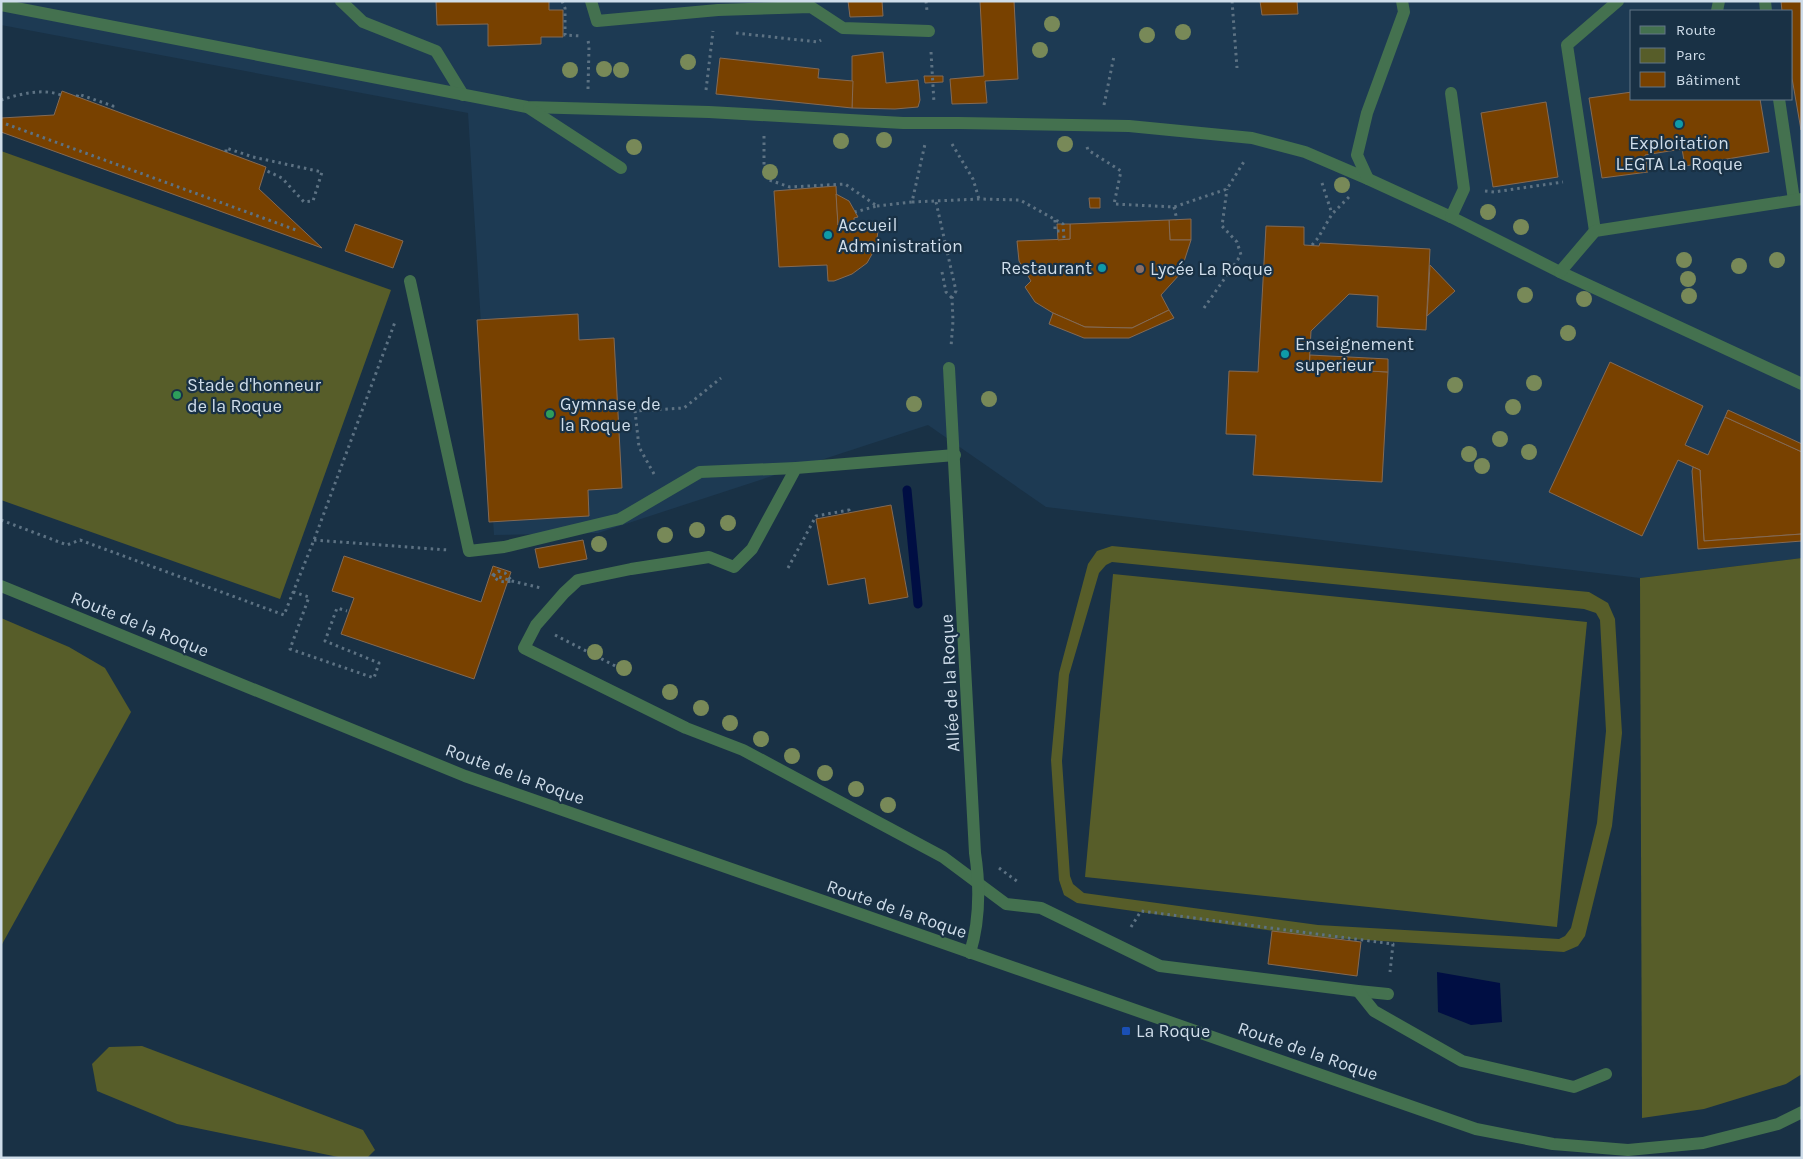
<svg xmlns="http://www.w3.org/2000/svg" width="1803" height="1159" font-family="Karla,sans-serif">
<rect width="100%" height="100%" fill="#193145"/>
<!-- built -->
<path fill="#1d3a53" fill-rule="evenodd" d="M1,1H1802V558L1640,578L1046,507L928,425L598,533L494,535L468,113L1,25ZM1632,11H1792V99H1632Z"/>
<!-- green -->
<g fill="#575d29" fill-rule="evenodd">
<polygon points="1,151 391,290 280,599 1,500"/>
<path d="M1112,546L1589,592L1608,603L1615,619L1622,733L1612,826L1585,936L1578,946L1564,952L1316,937L1077,903L1064,895L1059,880L1051,760L1059,673L1088,564L1097,551ZM1112,562L1584,609L1596,613L1600,620L1606,731L1597,823L1571,928L1565,936L1559,939L1318,925L1084,893L1073,884L1070,876L1062,761L1069,675L1099,573L1106,565Z"/>
<polygon points="1802,558 1802,1074 1786,1084 1704,1109 1642,1118 1640,578"/>
<polygon points="1113,574 1587,622 1557,927 1085,877"/>
<polygon points="1,618 69,647 105,668 131,712 1,946"/>
<polygon points="142,1046 363,1130 375,1150 367,1158 343,1158 177,1124 97,1091 92,1064 109,1047"/>
</g>
<!-- water -->
<polygon fill="#000e43" points="1437,972 1500,983 1502,1022 1471,1025 1438,1012"/>
<g fill="none" stroke-linecap="round" stroke-linejoin="round">
<!-- stream -->
<polyline stroke="#000e43" stroke-width="9" points="907,490 918,604"/>
</g>
<!-- building -->
<g fill="#784100" stroke="#846a54">
<polygon points="436,1 549,1 549,10 563,10 563,37 541,37 541,44 488,46 488,24 437,25"/>
<polygon points="848,1 882,1 883,16 850,17"/>
<polygon points="980,1 1014,1 1018,79 985,81 987,103 952,104 950,79 984,76"/>
<polygon points="1260,1 1297,1 1298,14 1262,15"/>
<polygon points="1781,1 1802,1 1801,130 1792,78 1792,11 1782,11"/>
<polygon points="883,52 886,83 918,80 920,100 918,107 895,109 852,108 852,56"/>
<polygon points="720,58 819,69 818,78 853,81 852,108 716,94"/>
<polygon points="924,76 943,76 943,82 925,83"/>
<polygon points="62,91 266,167 259,189 322,248 1,132 1,118 54,115"/>
<polygon points="1632,92 1632,99 1760,99 1769,152 1685,166 1682,149 1645,155 1648,172 1602,178 1589,98"/>
<polygon points="1546,102 1558,177 1493,187 1481,113"/>
<polygon points="836,186 838,225 879,222 876,247 867,263 852,274 834,281 828,281 827,265 779,267 774,191"/>
<polygon points="836,194 849,201 858,217 854,218 854,224 838,225"/>
<polygon points="1089,198 1100,198 1100,208 1090,208"/>
<polygon points="1191,219 1191,240 1170,240 1169,220"/>
<polygon points="1169,220 1170,240 1191,240 1180,274 1161,295 1169,310 1132,328 1085,327 1053,313 1035,302 1025,287 1031,281 1019,261 1017,241 1070,239 1070,224"/>
<polygon points="355,224 403,241 393,268 345,251"/>
<polygon points="1057,224 1070,224 1070,239 1058,240"/>
<polygon points="1266,226 1304,227 1304,245 1319,246 1320,243 1430,249 1426,330 1377,327 1378,296 1349,294 1311,331 1309,368 1388,372 1382,482 1253,475 1256,435 1226,434 1229,371 1258,372"/>
<polygon points="1430,265 1455,291 1427,316"/>
<polygon points="1169,310 1174,318 1129,338 1084,338 1049,324 1053,313 1085,327 1132,328"/>
<polygon points="578,314 579,340 614,338 622,488 588,490 589,516 489,522 477,320"/>
<polygon points="1310,355 1388,359 1388,372 1309,368"/>
<polygon points="1610,362 1703,406 1685,445 1708,455 1725,417 1802,452 1802,534 1704,541 1700,470 1678,460 1642,536 1549,492"/>
<polygon points="1728,410 1802,444 1802,452 1725,417"/>
<polygon points="1693,467 1700,470 1704,541 1802,534 1802,541 1698,549 1692,471"/>
<polygon points="891,505 908,597 869,604 865,578 828,585 816,519"/>
<polygon points="583,540 587,559 539,568 535,549"/>
<polygon points="344,556 481,602 493,566 511,572 474,679 341,634 354,598 332,591"/>
<polygon points="1272,931 1361,942 1357,976 1268,964"/>
</g>
<g fill="none" stroke-linecap="round" stroke-linejoin="round">
<!-- path -->
<g stroke="#5d7283" stroke-width="3" stroke-dasharray="2.5 4" stroke-linecap="butt">
<polyline points="562,1 565,8 565,35 581,36"/>
<polyline points="926,1 927,11"/>
<polyline points="1232,1 1237,68"/>
<polyline points="736,33 818,42 821,40"/>
<polyline points="931,52 934,103"/>
<polyline points="588,89 589,47 588,40"/>
<polyline points="706,90 713,31"/>
<polyline points="77,97 78,94 113,106 112,109"/>
<path d="M1,100C20,94 42,88 61,95"/>
<polyline points="1104,105 1114,56"/>
<polyline points="6,124 296,230"/>
<polyline points="764,136 764,166 769,180 790,187 845,184 877,206 855,212"/>
<polyline points="952,144 973,179 979,199"/>
<polyline points="1087,147 1088,150 1121,171 1114,204 1174,207 1227,189 1245,160"/>
<polyline points="226,152 226,148 253,157 322,172 313,201 304,202 282,178 265,170"/>
<polyline points="1322,183 1332,214"/>
<polyline points="1485,191 1494,192 1563,182"/>
<polyline points="912,202 979,199 1020,200 1063,224 1064,239"/>
<polyline points="936,202 956,291 952,298 953,321 951,347"/>
<polyline points="877,206 912,202 925,144"/>
<polyline points="1174,207 1177,220"/>
<polyline points="1055,220 1055,231 1063,231"/>
<polyline points="1312,245 1318,238 1332,214 1351,195"/>
<polyline points="942,272 946,292 952,298"/>
<polyline points="1204,308 1241,255 1237,242 1222,226 1227,189"/>
<polyline points="654,474 639,447 635,411 684,408 721,378"/>
<polyline points="1,520 67,545 80,540 284,615 314,540 395,322"/>
<polyline points="314,540 448,550"/>
<polyline points="788,568 816,516 849,510 849,513"/>
<path d="M498,571L505,573L512,581C504,582 498,583 493,575Z"/>
<polyline points="493,575 512,581 541,588"/>
<polyline points="293,592 309,597 290,649 374,678 379,663 325,641 337,608 347,611"/>
<polyline points="555,635 627,672"/>
<polyline points="999,868 1018,882"/>
<polyline points="1131,927 1141,911 1393,944 1390,972"/>
</g>
<!-- service -->
<g stroke="#44714f" stroke-width="12">
<polyline points="341,1 363,22 436,51 463,95"/>
<polyline points="591,1 597,21 718,10 811,7 843,28 929,31"/>
<polyline points="1765,1 1766,11"/>
<polyline points="1,5 527,107 709,112 903,123 959,123 1129,126 1252,138 1305,152 1368,179 1451,217 1560,272 1802,384"/>
<polyline points="1717,11 1719,1"/>
<polyline points="1779,99 1794,200"/>
<polyline points="529,108 621,168"/>
<polyline points="1368,179 1357,155 1367,113 1404,12 1402,1"/>
<polyline points="1451,217 1464,189 1451,93"/>
<polyline points="1595,231 1567,45 1618,1"/>
<polyline points="1560,272 1595,231 1802,199"/>
<polyline points="410,281 469,551 504,547 620,519 700,472 796,468"/>
<polyline points="955,455 796,468 752,549 734,567 709,557 631,569 578,580 564,593 536,625 524,648 686,728 743,750 943,857 1006,904 1041,908 1160,966 1358,991 1388,994"/>
<polyline points="1358,991 1374,1011 1462,1061 1574,1087 1606,1074"/>
</g>
<!-- minor -->
<g stroke="#44714f" stroke-width="12">
<path d="M949,368L975,853C980,886 980,920 970,953"/>
<polyline points="1,586 465,776 1476,1129 1553,1144 1628,1150 1703,1143 1778,1124 1802,1112"/>
</g>
</g>
<!-- trees -->
<g fill="#788958">
<circle cx="1052" cy="24" r="8"/>
<circle cx="1183" cy="32" r="8"/>
<circle cx="1147" cy="35" r="8"/>
<circle cx="1040" cy="50" r="8"/>
<circle cx="688" cy="62" r="8"/>
<circle cx="604" cy="69" r="8"/>
<circle cx="570" cy="70" r="8"/>
<circle cx="621" cy="70" r="8"/>
<circle cx="884" cy="140" r="8"/>
<circle cx="841" cy="141" r="8"/>
<circle cx="1065" cy="144" r="8"/>
<circle cx="634" cy="147" r="8"/>
<circle cx="770" cy="172" r="8"/>
<circle cx="1342" cy="185" r="8"/>
<circle cx="1488" cy="212" r="8"/>
<circle cx="1521" cy="227" r="8"/>
<circle cx="1684" cy="260" r="8"/>
<circle cx="1777" cy="260" r="8"/>
<circle cx="1739" cy="266" r="8"/>
<circle cx="1688" cy="279" r="8"/>
<circle cx="1525" cy="295" r="8"/>
<circle cx="1689" cy="296" r="8"/>
<circle cx="1584" cy="299" r="8"/>
<circle cx="1568" cy="333" r="8"/>
<circle cx="1534" cy="383" r="8"/>
<circle cx="1455" cy="385" r="8"/>
<circle cx="989" cy="399" r="8"/>
<circle cx="914" cy="404" r="8"/>
<circle cx="1513" cy="407" r="8"/>
<circle cx="1500" cy="439" r="8"/>
<circle cx="1529" cy="452" r="8"/>
<circle cx="1469" cy="454" r="8"/>
<circle cx="1482" cy="466" r="8"/>
<circle cx="728" cy="523" r="8"/>
<circle cx="697" cy="530" r="8"/>
<circle cx="665" cy="535" r="8"/>
<circle cx="599" cy="544" r="8"/>
<circle cx="595" cy="652" r="8"/>
<circle cx="624" cy="668" r="8"/>
<circle cx="670" cy="692" r="8"/>
<circle cx="701" cy="708" r="8"/>
<circle cx="730" cy="723" r="8"/>
<circle cx="761" cy="739" r="8"/>
<circle cx="792" cy="756" r="8"/>
<circle cx="825" cy="773" r="8"/>
<circle cx="856" cy="789" r="8"/>
<circle cx="888" cy="805" r="8"/>
</g>
<!-- markers -->
<g fill="#0f9aa8" stroke="#193145" stroke-width="2">
<circle cx="1679" cy="124" r="5"/>
<circle cx="828" cy="235" r="5"/>
<circle cx="1102" cy="268" r="5"/>
<circle cx="1285" cy="354" r="5"/>
</g>
<circle fill="#8d6e63" stroke="#193145" stroke-width="2" cx="1140" cy="269" r="5"/>
<g fill="#2e9e5b" stroke="#193145" stroke-width="2">
<circle cx="177" cy="395" r="5"/>
<circle cx="550" cy="414" r="5"/>
</g>
<rect fill="#1a4fb4" stroke="#193145" stroke-width="2" x="1121" y="1026" width="10" height="10" rx="2.5"/>
<g text-anchor="middle" stroke-width="4.5" stroke-linejoin="round" paint-order="stroke">
<!-- poi labels -->
<g font-size="18" fill="#cfddea" stroke="#193145" text-anchor="start">
<text x="1679" y="149" text-anchor="middle">Exploitation<tspan x="1679" dy="21">LEGTA La Roque</tspan></text>
<text x="838" y="231">Accueil<tspan x="838" dy="21">Administration</tspan></text>
<text x="1092" y="274" text-anchor="end">Restaurant</text>
<text x="1150" y="275">Lycée La Roque</text>
<text x="1295" y="350">Enseignement<tspan x="1295" dy="21">superieur</tspan></text>
<text x="187" y="391">Stade d'honneur<tspan x="187" dy="21">de la Roque</tspan></text>
<text x="560" y="410">Gymnase de<tspan x="560" dy="21">la Roque</tspan></text>
<text x="1136" y="1037">La Roque</text>
</g>
<!-- street labels -->
<g font-size="18" fill="#cfddea" stroke="#193145">
<text transform="translate(140 624) rotate(22)" y="6">Route de la Roque</text>
<text transform="translate(950 683) rotate(-93)" y="6">Allée de la Roque</text>
<text transform="translate(515 774) rotate(20)" y="6">Route de la Roque</text>
<text transform="translate(897 909) rotate(19)" y="6">Route de la Roque</text>
<text transform="translate(1308 1051) rotate(19)" y="6">Route de la Roque</text>
</g>
</g>
<!-- border -->
<rect width="1803" height="1159" fill="none" stroke="#cfddea" stroke-width="5"/>
<!-- legend -->
<rect x="1630" y="10" width="162" height="90" fill="#193145" stroke="#627687"/>
<rect x="1640" y="26" width="25" height="8" fill="#44714f" stroke="#627687"/>
<text x="1676" y="35" font-size="15" fill="#cfddea">Route</text>
<rect x="1640" y="48" width="25" height="15" fill="#575d29" stroke="#627687"/>
<text x="1676" y="60" font-size="15" fill="#cfddea">Parc</text>
<rect x="1640" y="72" width="25" height="15" fill="#784100" stroke="#627687"/>
<text x="1676" y="85" font-size="15" fill="#cfddea">Bâtiment</text>
</svg>
